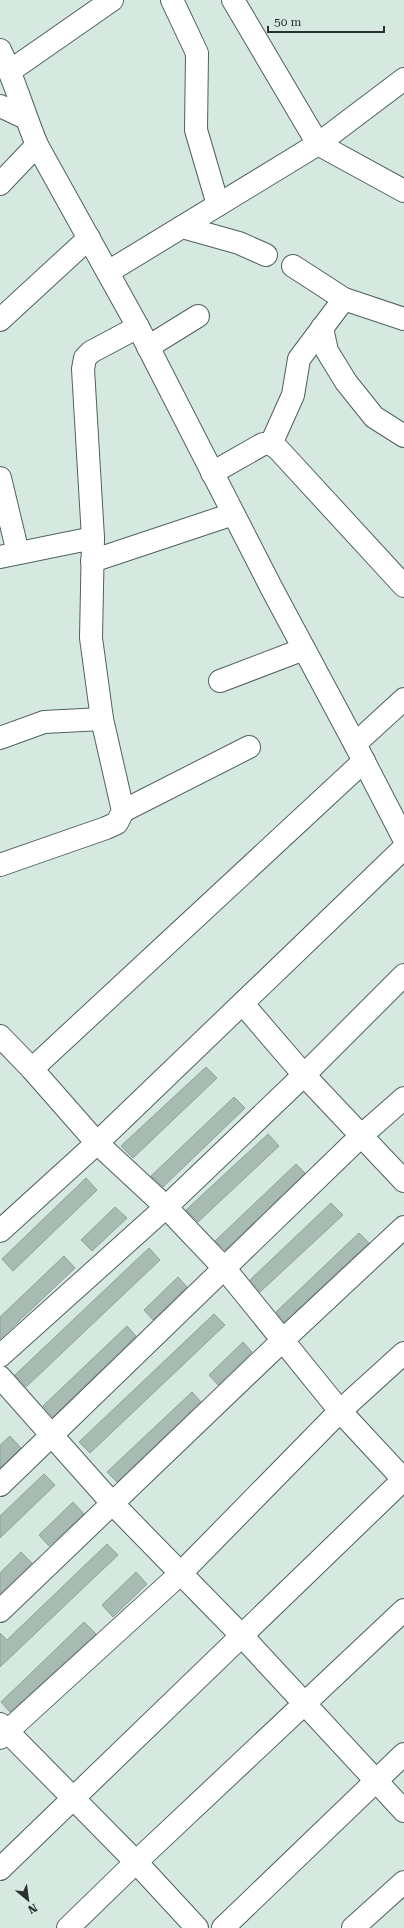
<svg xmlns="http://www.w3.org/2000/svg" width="404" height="1928" font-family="'Roboto Serif',serif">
<rect width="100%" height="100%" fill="#d5e9e0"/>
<!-- building -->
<g fill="#a7bbb2" stroke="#8fa299">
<polygon points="206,1067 217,1078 133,1158 121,1146"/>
<polygon points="234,1097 245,1108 163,1187 151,1176"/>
<polygon points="268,1134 279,1146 198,1222 186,1210"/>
<polygon points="296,1164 305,1173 225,1250 215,1241"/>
<polygon points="86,1178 97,1190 13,1271 2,1259"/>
<polygon points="331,1203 343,1215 260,1292 250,1280"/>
<polygon points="115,1207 127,1218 92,1251 81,1240"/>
<polygon points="359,1233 369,1243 284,1322 276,1312"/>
<polygon points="149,1248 160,1260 26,1387 15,1375"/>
<polygon points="64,1256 75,1268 0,1339 0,1317"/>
<polygon points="178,1277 187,1287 153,1320 144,1310"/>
<polygon points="214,1314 225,1325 90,1453 79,1442"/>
<polygon points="127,1326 136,1336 53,1417 43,1406"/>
<polygon points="243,1342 252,1352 218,1385 209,1375"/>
<polygon points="192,1392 201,1402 117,1482 107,1472"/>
<polygon points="10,1436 21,1448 0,1468 0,1445"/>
<polygon points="44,1474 55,1485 0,1538 0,1516"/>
<polygon points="73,1502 84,1514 49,1546 39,1535"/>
<polygon points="107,1544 118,1555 0,1667 0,1633 7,1640"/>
<polygon points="21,1552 32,1563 0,1594 0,1573"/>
<polygon points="136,1572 147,1584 113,1617 102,1605"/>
<polygon points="84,1622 96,1634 10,1712 1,1702"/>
</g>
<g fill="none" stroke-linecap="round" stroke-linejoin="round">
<!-- minor casing -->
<g stroke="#50625a" stroke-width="24">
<g id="minor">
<polyline points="172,0 197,53 196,130 218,205"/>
<polyline points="233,0 318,144 404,191"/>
<path d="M0,50C15,81 24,114 37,145L138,327L272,589L355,744L404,839"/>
<polyline points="10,71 112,0"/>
<polyline points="0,106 26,118"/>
<polyline points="0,184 37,145"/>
<polyline points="182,227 239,243 266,255"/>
<polyline points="293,266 344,299 404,319"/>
<polyline points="108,272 318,144 404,79"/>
<polyline points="0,320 89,238"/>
<polyline points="322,328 327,351 346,382 374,417 404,436"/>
<polyline points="148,347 198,316"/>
<polyline points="271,444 293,395 299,359 344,299"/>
<polyline points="212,473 263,444 271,444 278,449 404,586"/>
<polyline points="0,478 18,553"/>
<polyline points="93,538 83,369 85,358 91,352 138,327"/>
<polyline points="0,557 93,538 91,638 102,719 123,811 117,823 106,828 0,865"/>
<polyline points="92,561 233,514"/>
<polyline points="220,681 304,649"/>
<polyline points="0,738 44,722 102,719"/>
<polyline points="355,744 404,699"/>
<polyline points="123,811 249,747"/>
<polyline points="243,1004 304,1075 404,1181"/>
<polyline points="0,1036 32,1069 97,1143 166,1207 225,1269 340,1411 404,1480"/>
<polyline points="32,1069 364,761"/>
<polyline points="0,1231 97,1143 404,848"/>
<polyline points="0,1356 166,1207 304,1075 404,975"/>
<polyline points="0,1377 112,1503 242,1636 404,1811"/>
<polyline points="0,1485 362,1135 404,1098"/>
<polyline points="0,1611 283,1340 404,1227"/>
<polyline points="0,1724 136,1862 197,1928"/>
<polyline points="0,1738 180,1574 340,1411 404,1353"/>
<polyline points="0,1869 404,1479"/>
<polyline points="68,1928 136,1862 404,1610"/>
<polyline points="223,1928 404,1754"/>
<polyline points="353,1928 404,1882"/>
</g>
</g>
<!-- minor -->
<use href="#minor" stroke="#fff" stroke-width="22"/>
</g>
<!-- north arrow -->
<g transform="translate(28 1900) rotate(151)" stroke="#d5e9e0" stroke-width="3" paint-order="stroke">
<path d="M0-3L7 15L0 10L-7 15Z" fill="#29302d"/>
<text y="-6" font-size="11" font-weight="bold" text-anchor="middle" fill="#29302d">N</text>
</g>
<!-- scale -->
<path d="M268 26v6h116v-6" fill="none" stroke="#29302d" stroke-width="2"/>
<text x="274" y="26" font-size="12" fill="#29302d" stroke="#d5e9e0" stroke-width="3" paint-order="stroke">50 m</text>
</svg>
